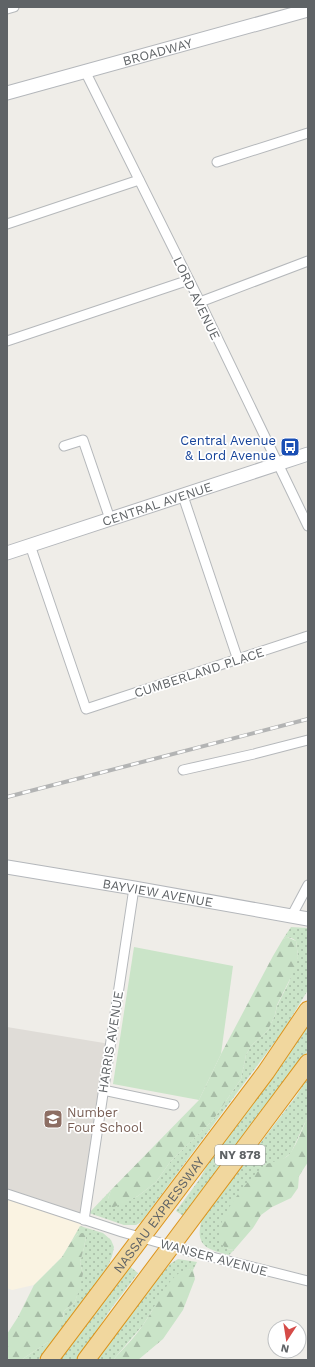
<svg xmlns="http://www.w3.org/2000/svg" width="315" height="1367" font-family="'Work Sans',sans-serif">
<defs>
<pattern id="grass-dots" width="8" height="8" patternUnits="userSpaceOnUse"><rect width="8" height="8" fill="#cae4c8"/><path d="M2 2h.1M6 6h.1" fill="none" stroke="#a7bca6" stroke-width="1.8" stroke-linecap="round"/></pattern>
<pattern id="forest-firs" width="22" height="20" patternUnits="userSpaceOnUse"><rect width="22" height="20" fill="#cae4c8"/><path d="M5 1l3.5 6h-7zM16 11l3.5 6h-7z" fill="#a7bca6"/></pattern>
</defs>
<rect width="100%" height="100%" fill="#efede8"/>
<!-- commercial -->
<polygon fill="#faf3e2" points="7,1195 84,1220 62,1257 34,1285 12,1290 7,1288"/>
<!-- education -->
<polygon fill="#dfdcd7" points="7,1027 110,1044 84,1220 7,1194"/>
<!-- grass -->
<g fill="url(#grass-dots)">
<path d="M291,927L308,928V990L283,1031L141,1222L136,1225H124L89,1213L111,1190L108,1199L126,1201L138,1196L156,1182L170,1162L213,1120L241,1079L246,1055L251,1046L268,1030L275,1015L277,1006L289,982L298,957L296,941C292,938 289,936 283,939Z"/>
<polygon points="308,1020 308,1050 292,1076 185,1217 176,1211 199,1180 213,1155"/>
<path d="M308,1076V1116L291,1153L282,1160L265,1165L227,1249L234,1250L229,1255C207,1249 194,1246 202,1219L297,1095Z"/>
<polygon points="80,1226 103,1233 111,1240 114,1247 112,1256 108,1266 87,1296 38,1360 21,1360 48,1342 63,1318 64,1311 75,1302 83,1274 80,1262 84,1248 86,1236 78,1234 71,1242"/>
<polygon points="178,1259 197,1262 193,1270 188,1269 163,1293 143,1325 113,1360 96,1360 149,1289 170,1264"/>
<polygon points="128,1265 138,1273 110,1310 78,1360 55,1360"/>
</g>
<!-- forest -->
<g fill="url(#forest-firs)">
<polygon points="287,937 296,941 298,957 296,967 277,1005 275,1015 268,1030 251,1046 246,1055 241,1079 213,1120 170,1162 156,1182 138,1196 112,1208 108,1199 111,1190 199,1100 221,1054 273,956 283,939"/>
<path d="M308,1116V1162L299,1176L298,1188L291,1198L272,1207L261,1215L253,1228L234,1250C224,1249 222,1246 220,1237C215,1219 250,1177 264,1166C272,1160 285,1162 291,1152C298,1142 303,1127 308,1116Z"/>
<polygon points="83,1233 85,1233 86,1236 84,1248 80,1262 83,1274 80,1287 75,1302 64,1311 60,1331 48,1342 21,1360 7,1360 7,1334 18,1317 34,1285 62,1257 71,1242 78,1234"/>
<path d="M188,1269L193,1270L195,1279L183,1310L163,1339L138,1360H113C123,1349 135,1337 143,1325C156,1308 167,1274 188,1269Z"/>
</g>
<!-- garden -->
<polygon fill="#cae4c8" points="134,947 233,966 221,1054 199,1100 113,1084"/>
<g fill="none" stroke-linecap="round" stroke-linejoin="round">
<!-- street casing -->
<g stroke="#b5b8bb" stroke-width="11">
<g id="street">
<polyline points="7,9 14,7"/>
<polyline points="85,71 200,302 308,526"/>
<polyline points="217,162 308,133"/>
<polyline points="7,224 139,180"/>
<polyline points="200,302 308,261"/>
<polyline points="7,341 189,280"/>
<polyline points="64,446 83,440 110,519"/>
<polyline points="183,496 238,660"/>
<polyline points="30,545 86,709 308,636"/>
<polyline points="183,770 254,754 308,740"/>
<polyline points="291,917 308,885"/>
<polyline points="103,1090 174,1105"/>
<polyline points="7,1194 122,1232 192,1252 308,1281"/>
<polyline points="84,1220 134,888"/>
</g>
</g>
<!-- secondary casing -->
<g stroke="#b4b7bb" stroke-width="15">
<g id="secondary">
<path id="s1" d="M7,93L308,10"/>
<path id="s2" d="M7,553L308,454"/>
<path id="s3" d="M7,867L134,888L308,919"/>
</g>
</g>
<!-- highway casing -->
<g stroke="#dc941c" stroke-width="19">
<g id="highway">
<path id="s4" d="M49,1360L266,1072L308,1010"/>
<polyline points="86,1360 308,1063"/>
</g>
</g>
<!-- street -->
<use href="#street" stroke="#fff" stroke-width="9"/>
<!-- secondary -->
<use href="#secondary" stroke="#fff" stroke-width="13"/>
<!-- highway -->
<use href="#highway" stroke="#f1d79e" stroke-width="17"/>
<!-- rail casing -->
<g stroke="#b3b4b4" stroke-width="4">
<polyline id="rail" points="7,797 308,719"/>
</g>
<!-- rail -->
<use href="#rail" stroke="#fff" stroke-width="2.5" stroke-dasharray="8" stroke-linecap="butt"/>
</g>
<!-- icons -->
<defs>
<g id="bus-square" transform="scale(1)"><rect x="-9" y="-9" width="18" height="18" rx="4" fill="#1a4fb4" stroke="#fff"/><path d="M-5-6H5V4H4V6H2V4H-2V6H-4V4H-5ZM-3.5-4V0h7V-4ZM-3.5 1.2v1.5H-2V1.2ZM2 1.2v1.5H3.5V1.2Z" fill="#fff"/></g>
<g id="school-square" transform="scale(1)"><rect x="-9" y="-9" width="18" height="18" rx="4" fill="#8d6e63" stroke="#fff"/><path d="M0-5L7-2L0 1L-7-2ZM-4 1L0 2.5L4 1V4Q0 6-4 4Z" fill="#fff"/></g>
</defs>
<g fill-rule="evenodd">
<use href="#bus-square" x="290" y="447"/>
<use href="#school-square" x="53" y="1119"/>
</g>
<g text-anchor="middle" stroke-width="3.5" stroke-linejoin="round" paint-order="stroke">
<!-- shield labels -->
<rect fill="#fff" stroke="#8f9294" stroke-width="1" x="215" y="1145" width="50" height="20" rx="3"/>
<g font-size="12" font-weight="bold" fill="#5f6366">
<text x="240" y="1159">NY 878</text>
</g>
<!-- street labels -->
<g font-size="13" fill="#5f6366" stroke="#fff">
<text dy="5" stroke="none"><textPath href="#s1" startOffset="156">BROADWAY</textPath></text>
<text transform="translate(197 298) rotate(64)" y="5">LORD AVENUE</text>
<text dy="5" stroke="none"><textPath href="#s2" startOffset="158">CENTRAL AVENUE</textPath></text>
<text transform="translate(199 672) rotate(-18)" y="5">CUMBERLAND PLACE</text>
<text dy="5" stroke="none"><textPath href="#s3" startOffset="153">BAYVIEW AVENUE</textPath></text>
<text transform="translate(110 1042) rotate(-81)" y="5">HARRIS AVENUE</text>
<text dy="5" stroke="none"><textPath href="#s4" startOffset="182">NASSAU EXPRESSWAY</textPath></text>
<text transform="translate(214 1257) rotate(15)" y="5">WANSER AVENUE</text>
</g>
<!-- transit labels -->
<g font-size="13" fill="#164399" stroke="#fff" text-anchor="end">
<text x="276" y="445">Central Avenue<tspan x="276" dy="15">&amp; Lord Avenue</tspan></text>
</g>
<!-- education labels -->
<g font-size="13" fill="#785e54" stroke="#fff" text-anchor="start">
<text x="67" y="1117">Number<tspan x="67" dy="15">Four School</tspan></text>
</g>
</g>
<!-- border -->
<rect width="315" height="1367" fill="none" stroke="#5f6366" stroke-width="16"/>
<!-- north arrow -->
<g transform="translate(287 1339) rotate(192)"><circle r="19" fill="#ffffff" stroke="#bfc1c2"/>
<path d="M0-3L7 15L0 10L-7 15Z" fill="#d54b48"/>
<text y="-6" font-size="11" font-weight="bold" text-anchor="middle" fill="#5f6366">N</text>
</g>
</svg>
